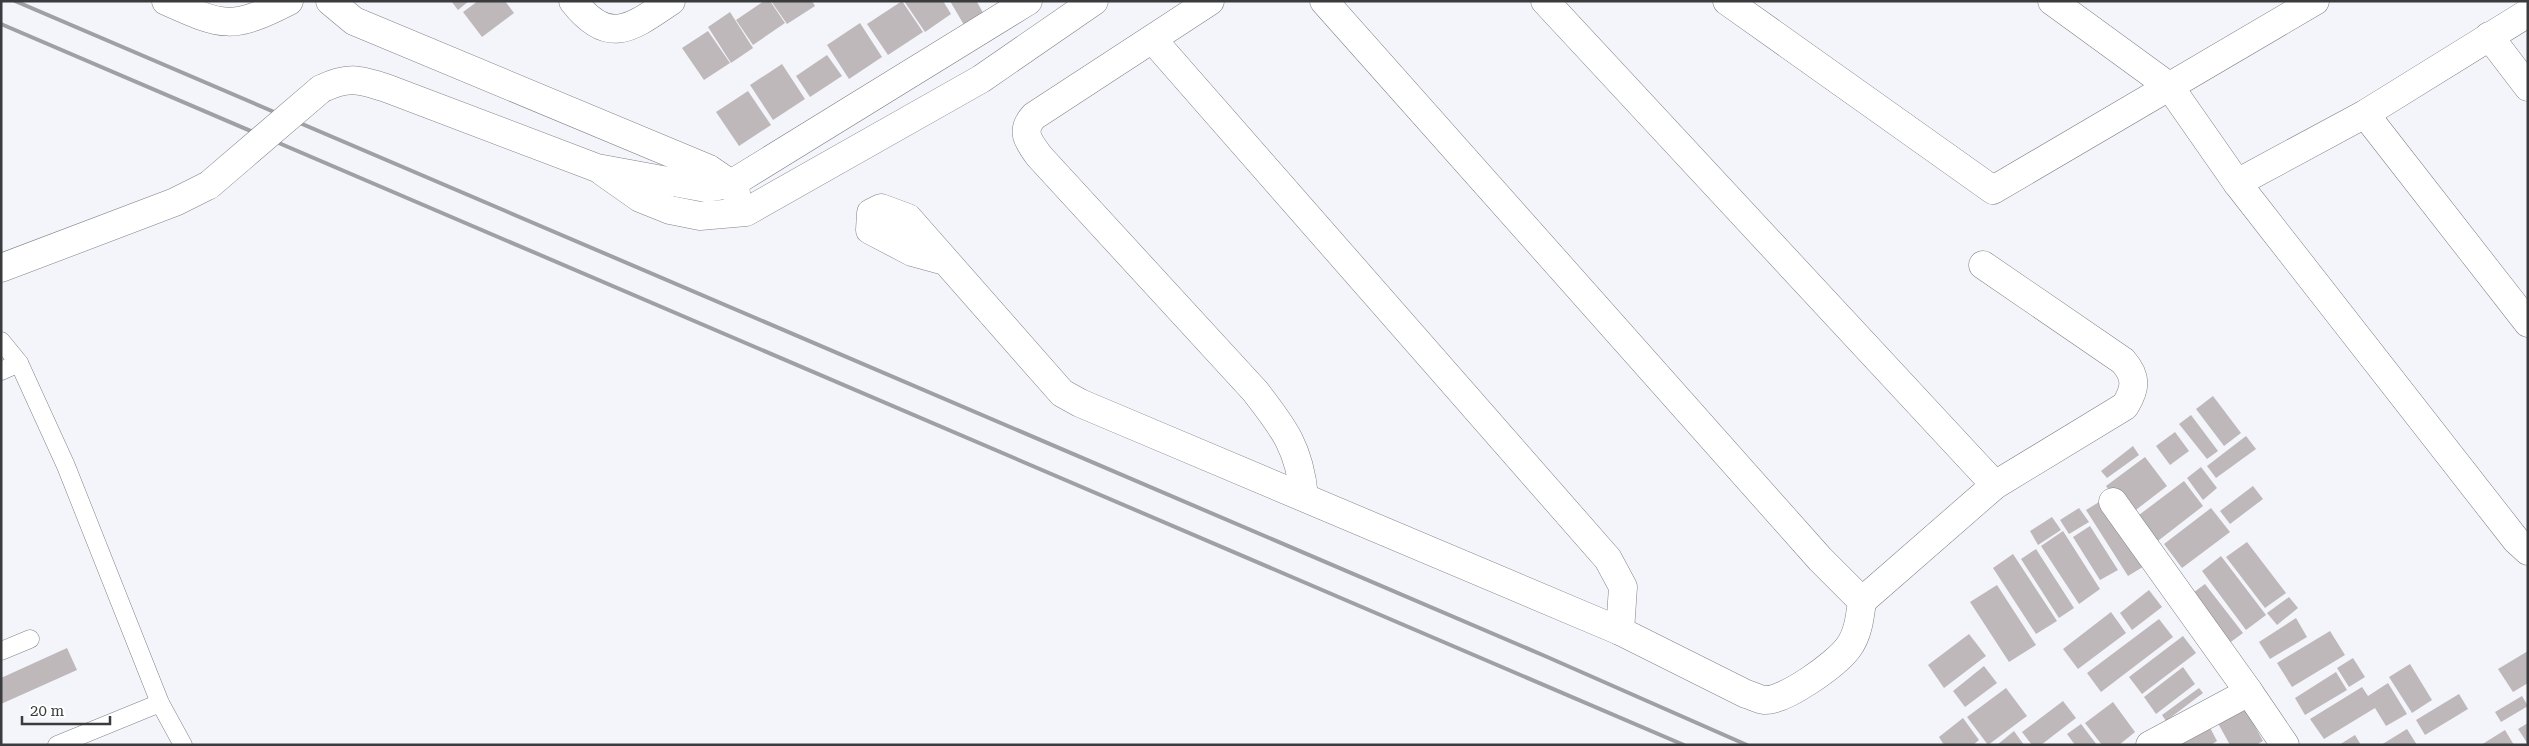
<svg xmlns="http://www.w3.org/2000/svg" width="2529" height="746" font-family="'Roboto Serif',serif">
<rect width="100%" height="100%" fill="#f4f5fa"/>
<!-- building -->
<g fill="#beb8ba">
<polygon points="451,1 469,1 458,10"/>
<polygon points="478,1 505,1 514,13 482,37 463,12"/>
<polygon points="764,1 770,1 785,23 753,45 736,20"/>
<polygon points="771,1 812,1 815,6 787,24"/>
<polygon points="902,1 923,32 888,55 867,24"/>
<polygon points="904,1 943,1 951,14 925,32"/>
<polygon points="950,1 979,1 977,2 986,18 967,30"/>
<polygon points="730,12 753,48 731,63 708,27"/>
<polygon points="860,23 882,57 849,79 827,45"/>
<polygon points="708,31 730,63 704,80 682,48"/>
<polygon points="827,55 842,76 810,97 796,76"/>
<polygon points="782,64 805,99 773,120 750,85"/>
<polygon points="748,91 771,125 739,146 716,112"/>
<polygon points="2213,396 2241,433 2224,446 2196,409"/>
<polygon points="2191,415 2218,451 2207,459 2179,424"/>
<polygon points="2175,432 2189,451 2170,465 2156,446"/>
<polygon points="2246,436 2256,449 2216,478 2207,466"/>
<polygon points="2133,446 2139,455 2107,478 2101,471"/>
<polygon points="2145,457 2167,486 2128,516 2106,486"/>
<polygon points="2201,467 2217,488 2203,500 2187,478"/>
<polygon points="2184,481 2203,506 2154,544 2135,518"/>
<polygon points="2253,486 2263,499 2230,524 2220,511"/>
<polygon points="2104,499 2146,565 2128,576 2086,510"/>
<polygon points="2079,508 2089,522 2069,534 2060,520"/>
<polygon points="2211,508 2230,532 2182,568 2164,544"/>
<polygon points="2052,517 2061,530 2038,545 2030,531"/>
<polygon points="2090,526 2118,570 2100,580 2073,537"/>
<polygon points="2063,531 2100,589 2079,604 2041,546"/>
<polygon points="2247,542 2286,593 2265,608 2226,557"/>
<polygon points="2036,549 2074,608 2059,618 2021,559"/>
<polygon points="2013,554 2057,621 2036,634 1993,568"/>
<polygon points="2221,556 2266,615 2246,630 2202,571"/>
<polygon points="2205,584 2243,633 2224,647 2186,598"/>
<polygon points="1997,585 2036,645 2009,662 1970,602"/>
<polygon points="2149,590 2162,607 2132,630 2120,613"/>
<polygon points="2289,597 2298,608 2277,625 2267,613"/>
<polygon points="2111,612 2126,633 2078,669 2063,649"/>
<polygon points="2296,618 2307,637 2270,659 2259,642"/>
<polygon points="2159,619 2173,637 2101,692 2087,673"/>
<polygon points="2330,631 2345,655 2292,687 2277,663"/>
<polygon points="1969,634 1986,656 1944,688 1928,665"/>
<polygon points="2183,636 2196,653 2142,694 2129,677"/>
<polygon points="67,648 77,670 1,704 1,678"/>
<polygon points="2528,651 2528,683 2513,692 2498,669"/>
<polygon points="2353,658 2365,677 2349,687 2337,668"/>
<polygon points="2410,664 2432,700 2412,713 2389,677"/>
<polygon points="1984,666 1997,683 1965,707 1953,691"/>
<polygon points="2183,667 2195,684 2156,714 2144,697"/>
<polygon points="2336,672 2347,690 2305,715 2295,698"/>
<polygon points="2388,683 2407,714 2386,726 2375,708 2324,739 2310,719 2362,687 2368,696"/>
<polygon points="2006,688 2027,716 1988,745 1967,717"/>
<polygon points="2199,688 2203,693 2166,721 2162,715"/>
<polygon points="2459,694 2468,709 2425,735 2416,720"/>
<polygon points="2522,696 2528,706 2501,722 2495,712"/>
<polygon points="2063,701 2076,718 2041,745 2032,745 2022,732"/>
<polygon points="2241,701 2263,741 2256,745 2230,745 2214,716"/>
<polygon points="2113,702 2135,732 2119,745 2102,745 2085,723"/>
<polygon points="1963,718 1979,740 1973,745 1944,745 1939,737"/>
<polygon points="2205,718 2217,741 2211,745 2169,745"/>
<polygon points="2528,723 2528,744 2518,729"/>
<polygon points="2081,724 2097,745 2075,745 2067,734"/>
<polygon points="2407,729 2417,745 2381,745"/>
<polygon points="2505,730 2514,745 2481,745"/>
<polygon points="2014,731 2024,745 1997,745"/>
<polygon points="2355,735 2361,745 2339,745"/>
</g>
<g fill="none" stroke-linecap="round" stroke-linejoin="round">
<!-- service casing -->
<g stroke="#818287" stroke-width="19">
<g id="service">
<polyline points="1,341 19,363 66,466 160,703 183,745"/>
<polyline points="1,371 19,363"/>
<polyline points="1,651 30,639"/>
<polyline points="57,745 160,703"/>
</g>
</g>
<!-- minor casing -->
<g stroke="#818287" stroke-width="29">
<g id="minor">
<path d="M166,1C224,27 232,30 289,1"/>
<polyline points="330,1 354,21 709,169 731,184 736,193"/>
<path d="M573,1C609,47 631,28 671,1"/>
<path d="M1210,1L1034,116C1020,131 1028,141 1039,156L1255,391C1284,428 1300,449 1304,497"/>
<polyline points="1545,1 1995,485"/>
<polyline points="1727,1 1993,190 2315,1"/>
<polyline points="2052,1 2170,87 2237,183 2516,540 2528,551"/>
<polyline points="2489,36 2528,87"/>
<polyline points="1153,40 1608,559 1623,587 1620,631"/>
<path d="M321,89C348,76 358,79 386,88L597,168L706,188L731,184L1028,1"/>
<polyline points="2365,114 2528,323"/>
<polyline points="603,172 640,198 670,210 700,216 746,212 981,79 1094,1"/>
<polyline points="2237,183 2365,114 2528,13"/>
<path d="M945,261L912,252L870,230L871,213L881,208L908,218L1062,393L1080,403L1620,631L1746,694C1751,695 1758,699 1764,700C1784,702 1836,664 1848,648C1858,635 1860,617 1862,601L1820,559L1324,1"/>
<polyline points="1,268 175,202 209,185"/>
<polyline points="2113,502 2249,692 2285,745"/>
<path d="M1862,601L1995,485L2125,406C2136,388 2137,377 2123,361L1983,265"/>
<polyline points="2150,745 2249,692"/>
</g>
</g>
<!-- service -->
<use href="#service" stroke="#fff" stroke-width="18"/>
<!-- minor -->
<use href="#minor" stroke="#fff" stroke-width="28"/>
<!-- rail -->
<g stroke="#9fa0a4" stroke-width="4">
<polyline points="15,1 1545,656 1747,745"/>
<polyline points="1,24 1684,745"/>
</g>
<!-- minor-bridge casing -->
<g stroke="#818287" stroke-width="29" stroke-linecap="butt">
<polyline id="minor-bridge" points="209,185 321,89"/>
</g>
<!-- minor-bridge -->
<use href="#minor-bridge" stroke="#fff" stroke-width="28"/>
</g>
<!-- border -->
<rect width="2529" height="746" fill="none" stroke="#3a3b3d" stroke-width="5"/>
<!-- scale -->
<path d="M22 716v8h88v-8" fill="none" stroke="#3a3b3d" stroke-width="2.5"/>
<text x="30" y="716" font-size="15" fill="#3a3b3d" stroke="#ffffff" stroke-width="4" paint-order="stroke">20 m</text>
</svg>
